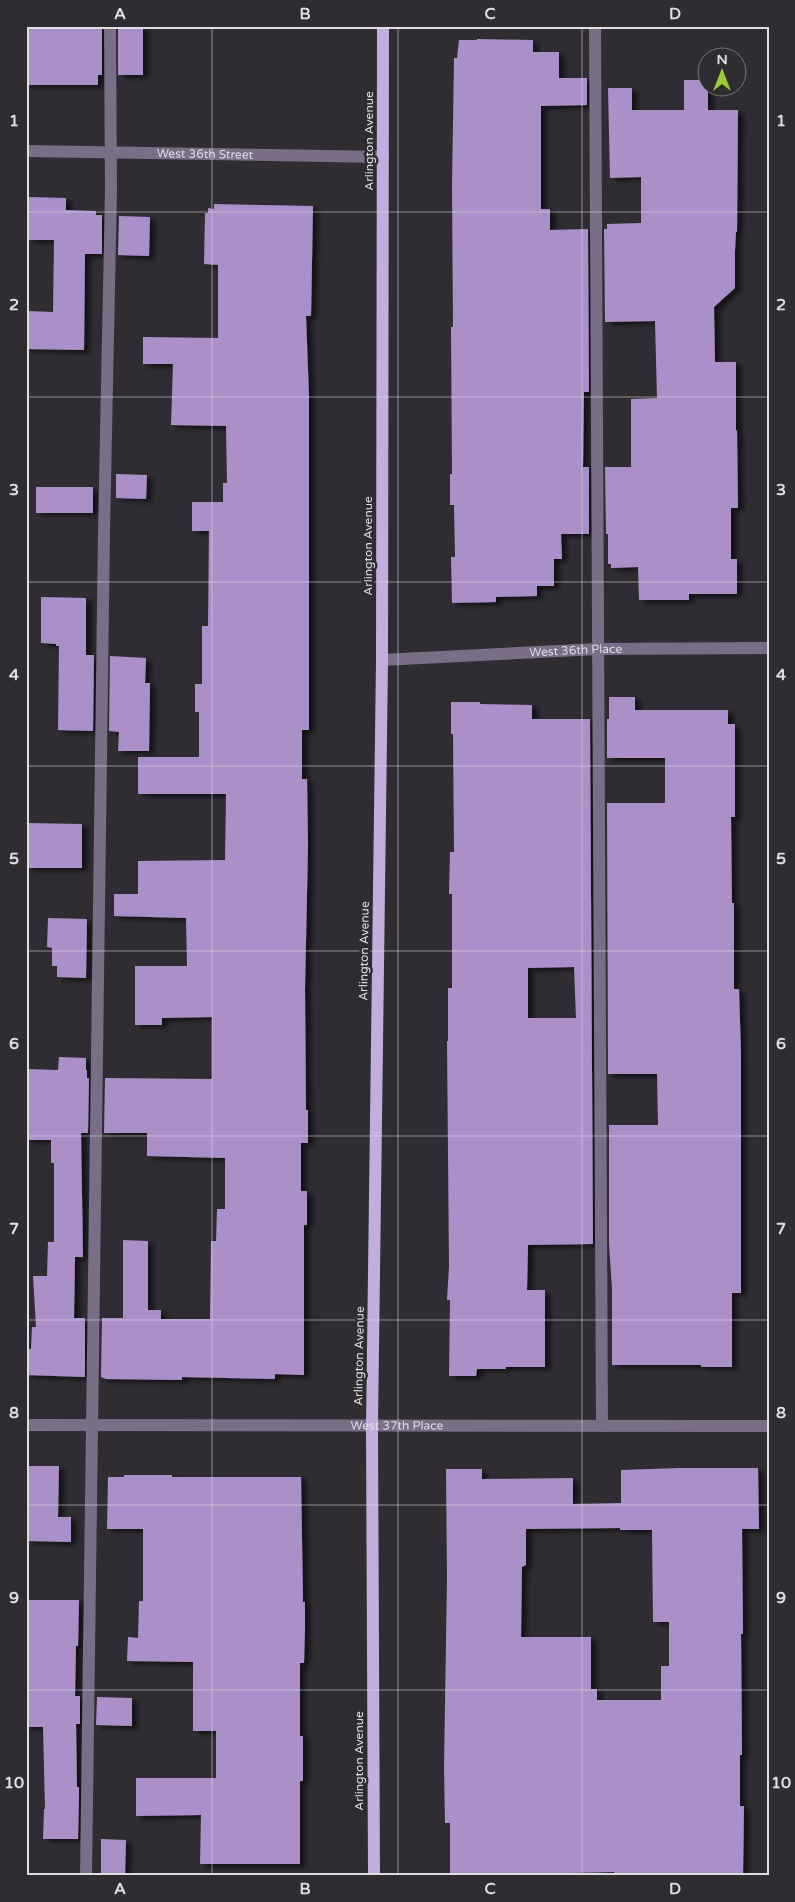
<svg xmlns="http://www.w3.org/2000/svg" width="795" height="1902" font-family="'Varela Round',sans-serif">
<defs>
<filter id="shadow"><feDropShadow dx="5.5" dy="3" stdDeviation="2.5" flood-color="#0009"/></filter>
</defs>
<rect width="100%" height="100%" fill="#2f2d32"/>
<!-- building -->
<g fill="#ab8fc8" fill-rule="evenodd" filter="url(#shadow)">
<polygon points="26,26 102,26 102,75 98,75 98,85 26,85"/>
<rect x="118" y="26" width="25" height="49"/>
<polygon points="477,39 533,40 533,52 559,52 559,78 587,78 587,105 541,106 541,209 550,209 550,230 588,229 589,392 584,392 583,467 589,467 589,534 561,534 562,559 554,559 554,586 537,586 537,596 496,597 496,602 452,603 451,557 455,557 454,505 450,505 450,474 452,474 451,327 453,327 452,186 454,58 457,58 459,40 477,40"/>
<polygon points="684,80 708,80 708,110 738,110 737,232 736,232 735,250 735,288 714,307 715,362 736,362 736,431 737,430 738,508 731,508 731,559 737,559 737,594 689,594 689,600 639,600 638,567 611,568 611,564 608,564 608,534 606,534 605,467 631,467 631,399 657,398 655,321 605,322 604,229 607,229 607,224 641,223 641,177 610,178 608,88 632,88 632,110 684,110"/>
<polygon points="28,197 66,198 66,210 96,211 96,215 102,215 102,254 85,254 84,350 26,349 26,311 53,312 54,240 28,240"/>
<polygon points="214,204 313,206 311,316 306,316 309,397 309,730 302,730 302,779 307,779 308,845 305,989 306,1110 308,1110 308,1143 301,1143 301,1191 307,1191 307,1225 304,1225 304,1375 275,1374 275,1379 182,1377 182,1380 106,1379 101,1377 102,1318 123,1318 123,1240 148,1241 148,1310 161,1310 161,1319 210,1319 211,1241 216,1241 217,1209 225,1209 225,1158 147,1156 147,1133 104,1133 105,1078 212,1079 212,1017 162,1018 162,1025 135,1025 135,966 187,966 186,918 114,916 114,894 138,894 138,861 225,860 226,794 138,794 138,757 199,757 199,712 195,712 195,684 202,684 202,626 208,626 209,531 192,531 192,502 223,502 223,483 227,483 226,426 171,425 173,364 143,364 143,337 218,338 218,265 204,264 205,213 208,213 208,208 214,209"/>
<polygon points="119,216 150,217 149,256 118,255"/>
<polygon points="116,474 147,475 146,499 116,498"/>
<rect x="36" y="487" width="57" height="26"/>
<polygon points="41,597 86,598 86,655 94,655 93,731 58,730 59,646 56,646 56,644 41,643"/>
<polygon points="110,656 146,658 145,683 150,683 149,751 118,751 119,732 109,731"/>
<polygon points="609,697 635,697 635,710 728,710 728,724 735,724 735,817 731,817 732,903 734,903 734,989 739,989 741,1054 741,1293 732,1293 732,1367 701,1367 701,1365 612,1365 612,1289 609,1244 609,1125 658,1125 657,1074 608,1074 607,803 665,803 665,758 607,758 607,719 609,719"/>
<path d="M451,702H480V704L532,705V719H590L593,1244L528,1245L527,1290H545V1367H506V1369H477L476,1376H449L450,1300H447L449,1266L447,1041H448V988H452V894H449L450,852H454L453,734H451ZM574,967L576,1018H528V968Z"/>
<polygon points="26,823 82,824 82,868 26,868"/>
<polygon points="48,918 87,919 86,978 57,977 57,966 52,966 52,948 47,947"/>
<polygon points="59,1057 86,1058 86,1070 87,1070 87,1078 89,1078 88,1133 81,1133 83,1257 75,1257 74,1318 85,1318 85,1377 26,1375 26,1349 31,1349 32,1327 36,1327 33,1276 47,1276 48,1242 54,1242 54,1163 51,1163 51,1140 26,1140 26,1069 58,1070"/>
<polygon points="29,1466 59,1466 58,1517 71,1517 71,1542 28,1541"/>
<path d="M680,1468H758L759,1529H742L743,1634H741L742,1755H740V1806H744L743,1876H614V1872L523,1874V1876H450V1823H445L444,1766L447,1577L446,1469H482V1479L573,1478V1504L621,1503V1470ZM620,1528V1530H652L653,1622H669V1666H661V1700H597V1689H591V1637H521L522,1567L526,1565V1529Z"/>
<polygon points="124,1475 172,1475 172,1477 301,1477 303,1602 305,1602 305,1627 304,1663 300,1663 300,1736 303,1736 303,1781 300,1781 300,1864 200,1864 201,1815 136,1816 136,1778 216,1778 216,1731 193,1731 193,1662 127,1661 128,1637 138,1638 139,1601 143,1601 143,1529 107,1529 108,1477 124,1477"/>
<polygon points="26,1600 79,1600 78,1646 76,1646 75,1696 80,1696 80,1724 76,1724 77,1787 79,1787 79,1796 78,1839 43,1839 44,1809 45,1809 43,1727 26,1727"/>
<polygon points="97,1697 132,1698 132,1726 96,1725"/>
<polygon points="101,1839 126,1840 125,1876 101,1876"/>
</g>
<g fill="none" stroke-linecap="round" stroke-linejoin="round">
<!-- minor -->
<g stroke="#796e85" stroke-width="12">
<polyline points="595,26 602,1426"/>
<path id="s1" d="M26,151L383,157"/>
<path id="s2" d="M382,660L598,649L769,648"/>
<path id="s3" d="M26,1425L769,1426"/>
<polyline points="86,1876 104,532 111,190 110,26"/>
</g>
<!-- major -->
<polyline stroke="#c4acdd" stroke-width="12" points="374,1876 372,1426 382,660 383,26"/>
</g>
<!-- grid -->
<path fill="none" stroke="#dfdee1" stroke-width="1" stroke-opacity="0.55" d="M212,26V1876M398,26V1876M582,26V1876M26,212H769M26,397H769M26,582H769M26,766H769M26,951H769M26,1136H769M26,1320H769M26,1505H769M26,1690H769"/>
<g text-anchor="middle" stroke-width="5" stroke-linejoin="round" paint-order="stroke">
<!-- street labels -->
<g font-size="12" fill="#dfdee1" stroke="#2f2d32">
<text transform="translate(369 141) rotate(-90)" y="4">Arlington Avenue</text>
<text dy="4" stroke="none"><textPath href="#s1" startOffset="179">West 36th Street</textPath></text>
<text transform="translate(368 546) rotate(-90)" y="4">Arlington Avenue</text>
<text dy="4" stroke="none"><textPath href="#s2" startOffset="194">West 36th Place</textPath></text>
<text transform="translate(364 951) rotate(-89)" y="4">Arlington Avenue</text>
<text transform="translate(359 1356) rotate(-89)" y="4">Arlington Avenue</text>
<text dy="4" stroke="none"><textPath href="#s3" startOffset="371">West 37th Place</textPath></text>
<text transform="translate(359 1761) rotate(-90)" y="4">Arlington Avenue</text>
</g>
</g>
<!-- border -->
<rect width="795" height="1902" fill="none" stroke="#2f2d32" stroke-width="55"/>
<!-- north arrow -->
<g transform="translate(722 72)"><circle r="24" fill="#2f2d32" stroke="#757478"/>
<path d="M0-4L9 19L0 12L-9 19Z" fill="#9acb35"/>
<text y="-8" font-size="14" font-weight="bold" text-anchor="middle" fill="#dfdee1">N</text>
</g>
<rect x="28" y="28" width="740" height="1846" fill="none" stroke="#dfdee1" stroke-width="2"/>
<g font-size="16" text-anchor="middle" font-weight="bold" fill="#dfdee1">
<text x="120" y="19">A</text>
<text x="305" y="19">B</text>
<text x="490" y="19">C</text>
<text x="675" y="19">D</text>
<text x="14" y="126">1</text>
<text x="781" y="126">1</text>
<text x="14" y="310">2</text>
<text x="781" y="310">2</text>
<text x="14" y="495">3</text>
<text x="781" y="495">3</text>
<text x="14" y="680">4</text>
<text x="781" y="680">4</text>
<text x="14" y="864">5</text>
<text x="781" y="864">5</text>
<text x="14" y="1049">6</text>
<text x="781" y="1049">6</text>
<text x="14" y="1234">7</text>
<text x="781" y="1234">7</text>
<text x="14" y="1418">8</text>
<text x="781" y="1418">8</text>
<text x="14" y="1603">9</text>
<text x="781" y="1603">9</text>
<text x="14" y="1788">10</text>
<text x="781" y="1788">10</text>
<text x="120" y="1894">A</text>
<text x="305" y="1894">B</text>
<text x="490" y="1894">C</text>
<text x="675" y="1894">D</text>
</g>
</svg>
